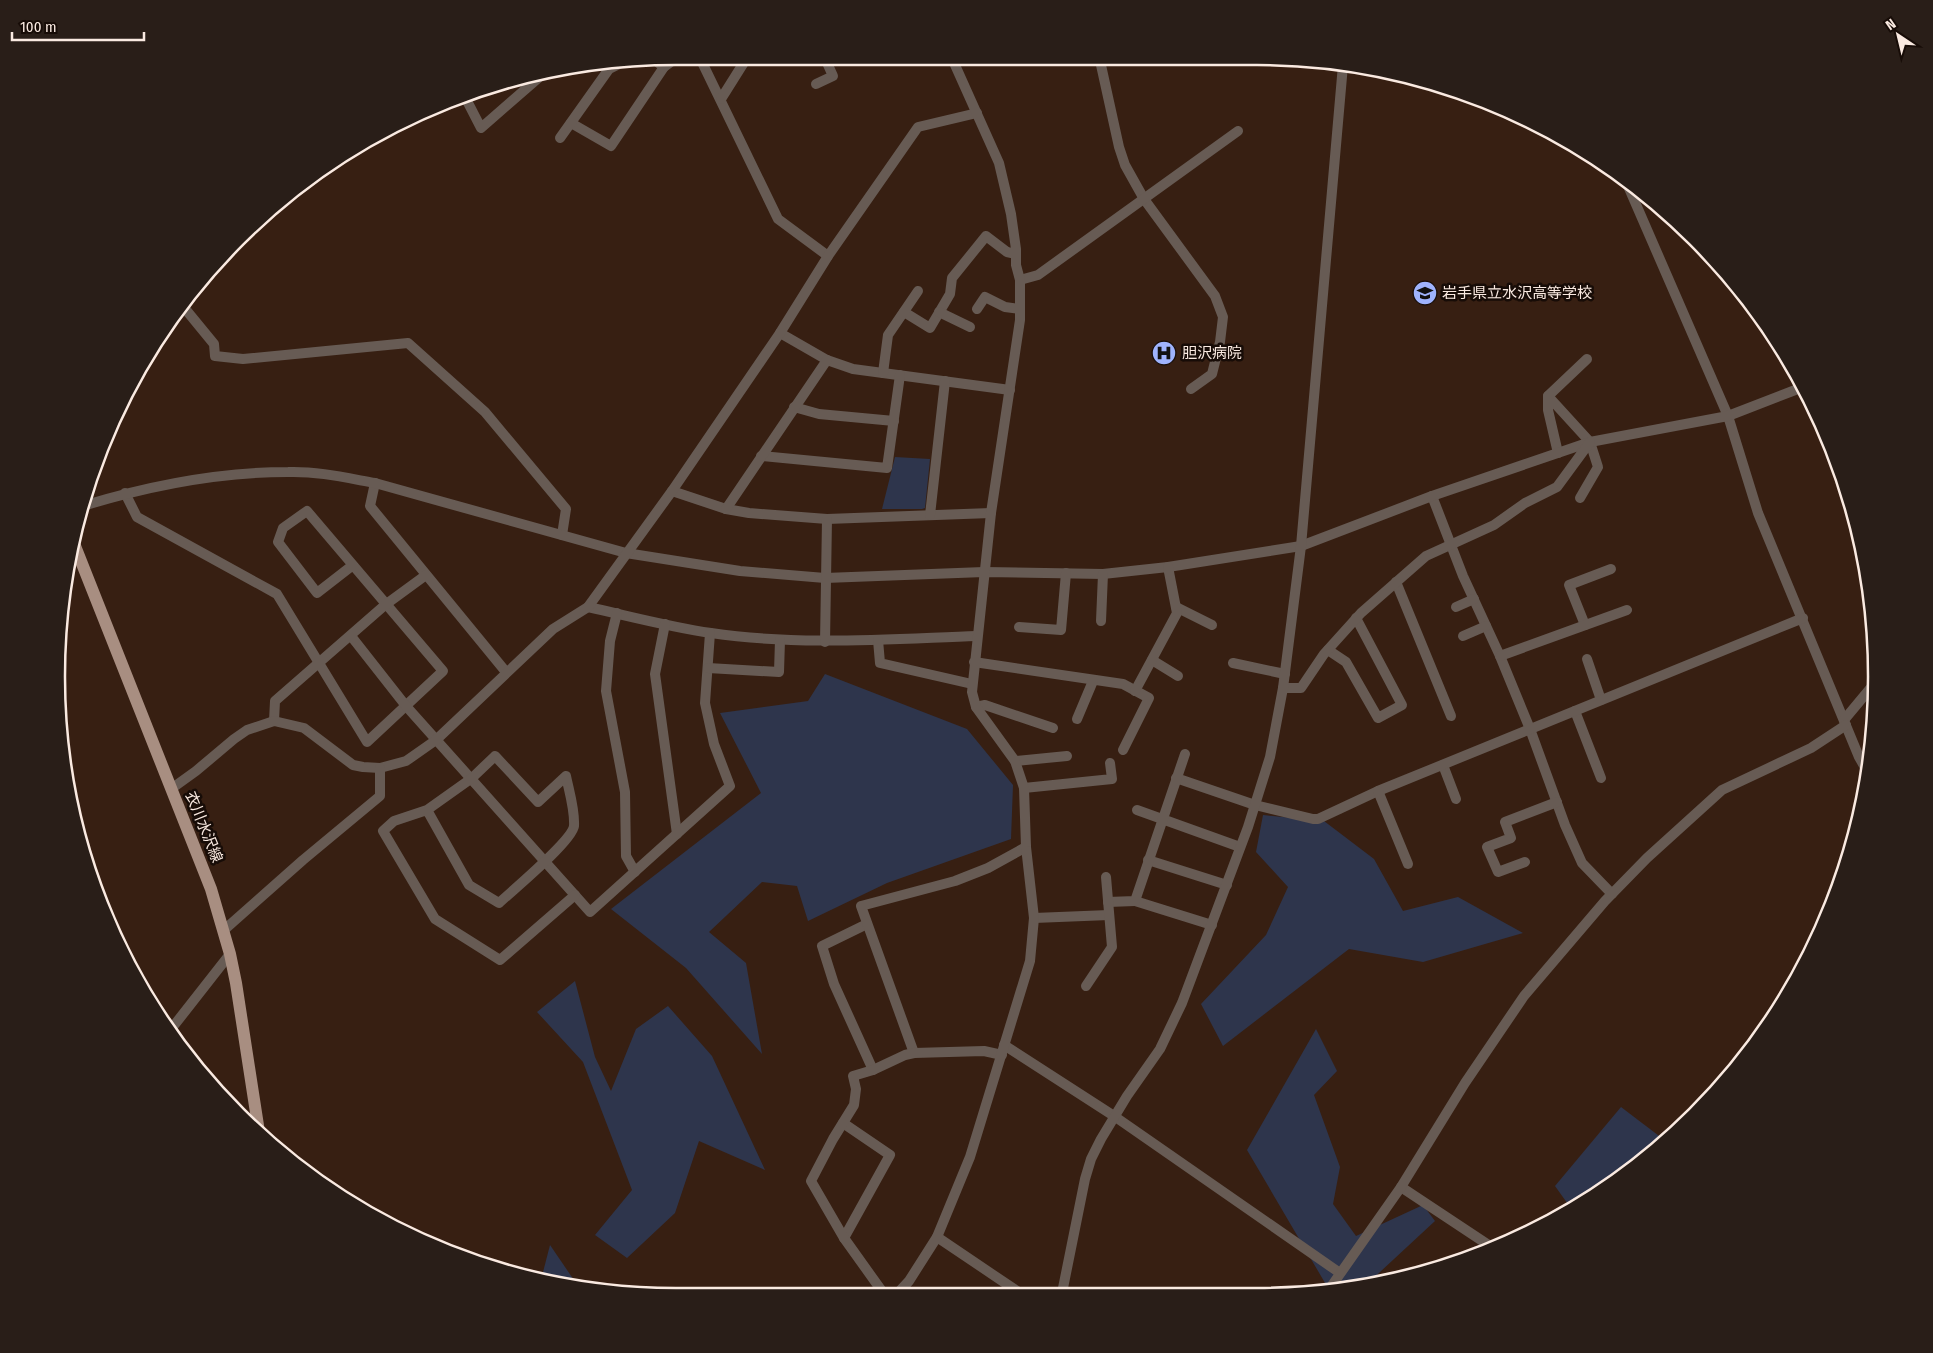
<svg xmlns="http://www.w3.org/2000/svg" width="1933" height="1353" font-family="'Fira Sans Condensed','Noto Sans JP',sans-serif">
<rect width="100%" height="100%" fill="#371f12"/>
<!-- green -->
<g fill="#2e354c">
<polygon points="895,457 930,459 925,508 922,509 882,509"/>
<polygon points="825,674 967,729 1013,785 1011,839 887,883 808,921 797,886 762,882 709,932 746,963 762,1054 686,968 611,909 761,793 720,713 808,701"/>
<polygon points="1263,815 1324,821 1374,859 1403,911 1458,897 1523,933 1423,962 1349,949 1223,1046 1201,1004 1266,935 1288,887 1256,852"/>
<polygon points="575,981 595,1057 611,1091 636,1029 668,1006 712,1056 765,1170 699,1141 675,1213 627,1258 595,1235 632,1190 583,1062 537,1012"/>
<polygon points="1316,1029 1337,1071 1314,1095 1340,1167 1333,1204 1356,1236 1423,1205 1435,1221 1366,1285 1348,1289 1328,1288 1247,1150"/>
<polygon points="1621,1107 1667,1142 1570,1207 1555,1186"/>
<polygon points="550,1245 578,1286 541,1280"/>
</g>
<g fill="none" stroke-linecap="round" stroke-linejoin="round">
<!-- minor -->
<g stroke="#675b54" stroke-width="10">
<polyline points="699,56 778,219 828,256"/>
<polyline points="1099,56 1119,147 1125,165 1144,199 1215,296 1223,317 1220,342 1212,374 1191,389"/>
<polyline points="653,59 664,67"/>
<polyline points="816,84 833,76 824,56"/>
<polyline points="464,95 481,128 543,74"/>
<polyline points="721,99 748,56"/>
<polyline points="571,123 611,146 664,67 679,56"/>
<polyline points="560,138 609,69 619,64"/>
<polyline points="1625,179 1728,416 1758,513 1859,757 1867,771"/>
<polyline points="1020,280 1038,275 1238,131"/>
<polyline points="182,305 214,344 215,356 243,359 408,343 485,412 566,509 562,535"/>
<polyline points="977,309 985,297 1005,307 1020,309"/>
<polyline points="904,312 930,328 950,294 952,278 986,236 1007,252 1016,254"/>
<polyline points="939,312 970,327"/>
<polyline points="780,333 827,360 853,369 1010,390"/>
<polyline points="883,373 888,335 918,291"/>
<polyline points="1548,396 1590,442 1598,467 1580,498"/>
<polyline points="794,407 819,414 894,421"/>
<polyline points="1558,453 1548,410 1548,396 1587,359"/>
<polyline points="761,456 887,468 900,375"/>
<polyline points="375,483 370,506 506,672"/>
<polyline points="672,491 726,509 749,513 827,519 991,513"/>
<polyline points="125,493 137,517 277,594 367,742 443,671 307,511 283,528 278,542 317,593 353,565"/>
<polyline points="1432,496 1463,576 1500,656 1530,729 1565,825 1582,863 1612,894"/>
<path d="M86,505C152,485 219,472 288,472C317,471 347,478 375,483L626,553L740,571L825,578L984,572L1103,574L1168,567L1301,546L1432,496L1590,442L1728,416L1803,387"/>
<polyline points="726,509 827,360"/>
<polyline points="930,515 945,381"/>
<polyline points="1396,582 1451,716"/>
<path d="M588,607C629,616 670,627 711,633C799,646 888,639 977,636"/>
<polyline points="1176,607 1212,625"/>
<polyline points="1456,607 1474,599"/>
<polyline points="617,613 610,641 606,691 625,792 626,856 635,872"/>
<polyline points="1101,621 1103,574"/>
<polyline points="665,624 655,674 677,834"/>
<polyline points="1585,625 1569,585 1611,569"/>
<polyline points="1019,627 1061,630 1066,573"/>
<polyline points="351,636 406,706 590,912 730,786 714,744 705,703 710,633"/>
<polyline points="1463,636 1486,626"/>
<polyline points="878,640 880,663 972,684"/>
<polyline points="825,642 827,519"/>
<polyline points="1328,650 1346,662 1378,718 1402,705 1356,618"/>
<polyline points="1500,656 1627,610"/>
<polyline points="1587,659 1601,700"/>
<polyline points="1152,660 1178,676"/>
<polyline points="974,662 1123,684 1149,698 1123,750"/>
<polyline points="1233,663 1285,674"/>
<polyline points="708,668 779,672 780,640"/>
<polyline points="1283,688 1301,688 1324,654 1361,613 1426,556 1494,525 1525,503 1557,487 1590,442"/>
<polyline points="1135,691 1177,613 1168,567"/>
<polyline points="976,707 985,705 1053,728"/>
<polyline points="1575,711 1601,778"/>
<polyline points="1077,719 1093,681"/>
<polyline points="1844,720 1874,684"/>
<polyline points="274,721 275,701 385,605 426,575"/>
<polyline points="1015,761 1067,756"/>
<polyline points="1443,765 1456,799"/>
<polyline points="1176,778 1255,805 1313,819 1318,819 1378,791 1803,618"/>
<polyline points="1024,788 1112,779 1110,763"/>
<polyline points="171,789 196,771 234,739 247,730 274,721 304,728 353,765 363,767 380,768 406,761 436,740 553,629 588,607 672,491 780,333 828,256 918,127 977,113"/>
<polyline points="1378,791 1408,864"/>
<path d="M427,810L469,885L499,903C513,890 572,841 574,826C575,810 569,791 566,776L538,802L495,756L472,778L427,810L394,821L383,831L435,919L500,960L575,895"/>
<polyline points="1137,810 1240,847"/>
<polyline points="1148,860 1227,885"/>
<polyline points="1525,862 1498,872 1487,847 1511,838 1505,822 1557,802"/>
<polyline points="1135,901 1212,925"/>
<polyline points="1108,902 1135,901 1185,754"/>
<polyline points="1034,918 1109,915"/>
<polyline points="867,924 822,946 834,984 873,1070"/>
<polyline points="224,930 303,860 380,796 380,768"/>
<polyline points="1086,986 1112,947 1106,877"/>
<polyline points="172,1028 230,954"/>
<polyline points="1004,1045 1114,1116 1340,1273"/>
<polyline points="914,1053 861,906 955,881 988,868 1026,847"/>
<polyline points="843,1123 890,1155 844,1238"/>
<polyline points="1401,1187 1493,1248"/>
<polyline points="937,1237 1020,1293"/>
<polyline points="1328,1291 1401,1187 1465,1083 1524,996 1605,901 1647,858 1722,790 1811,748 1846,725"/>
<polyline points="1062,1293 1085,1179 1091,1159 1101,1139 1127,1096 1160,1049 1182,1003 1248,827 1270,757 1283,688 1301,546 1343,65"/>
<polyline points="884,1294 844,1238 811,1181 833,1139 854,1105 856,1089 853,1076 873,1070 905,1055 914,1053 984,1051 1002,1055"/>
<polyline points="897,1294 909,1281 937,1237 970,1157 1030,961 1034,918 1026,847 1024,788 1015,761 976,707 972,692 991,513 1020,320 1020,280 1016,265 1016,249 1011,214 999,163 951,56"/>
</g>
<!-- major -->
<polyline stroke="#a88e81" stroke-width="12" points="75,546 211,889 230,954 236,983 259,1132"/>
</g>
<!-- icons -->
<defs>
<g id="school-disc" transform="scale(1.25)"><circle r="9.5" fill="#9fb3fd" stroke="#170c07"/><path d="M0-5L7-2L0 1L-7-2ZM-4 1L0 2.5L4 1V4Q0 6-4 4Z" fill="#111"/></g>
<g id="hospital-disc" transform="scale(1.25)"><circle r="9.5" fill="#9fb3fd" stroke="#170c07"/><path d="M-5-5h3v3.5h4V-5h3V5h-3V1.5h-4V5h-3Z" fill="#111"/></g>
</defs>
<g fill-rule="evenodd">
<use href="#school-disc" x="1425" y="293"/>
<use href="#hospital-disc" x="1164" y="353"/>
</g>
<g text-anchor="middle" stroke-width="5" stroke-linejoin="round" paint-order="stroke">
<!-- poi labels -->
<g font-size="15" fill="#faeae1" stroke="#170c07" text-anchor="start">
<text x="1442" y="298">岩手県立水沢高等学校</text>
<text x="1182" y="358">胆沢病院</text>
</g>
<!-- street labels -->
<g font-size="15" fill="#faeae1" stroke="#170c07">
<text transform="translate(204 827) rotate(68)" y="5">衣川水沢線</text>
</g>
</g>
<!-- crop -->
<path d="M0 0H1933V1353H0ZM676 65H1257A611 611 0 0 1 1868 676V677A611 611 0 0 1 1257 1288H676A611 611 0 0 1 65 677V676A611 611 0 0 1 676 65Z" fill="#291e18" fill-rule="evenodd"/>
<path fill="none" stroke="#faeae1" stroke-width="2.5" d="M676 65H1257A611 611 0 0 1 1868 676V677A611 611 0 0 1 1257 1288H676A611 611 0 0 1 65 677V676A611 611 0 0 1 676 65Z"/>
<!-- north arrow -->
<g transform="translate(1898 35) rotate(325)" stroke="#170c07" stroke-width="4" paint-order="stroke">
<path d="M0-4L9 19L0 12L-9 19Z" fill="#faeae1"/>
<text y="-8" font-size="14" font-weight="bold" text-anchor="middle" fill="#faeae1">N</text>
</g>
<!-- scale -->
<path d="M12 32v8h132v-8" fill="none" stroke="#faeae1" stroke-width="2.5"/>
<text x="20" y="32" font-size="15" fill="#faeae1" stroke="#170c07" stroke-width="4" paint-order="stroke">100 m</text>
</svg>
